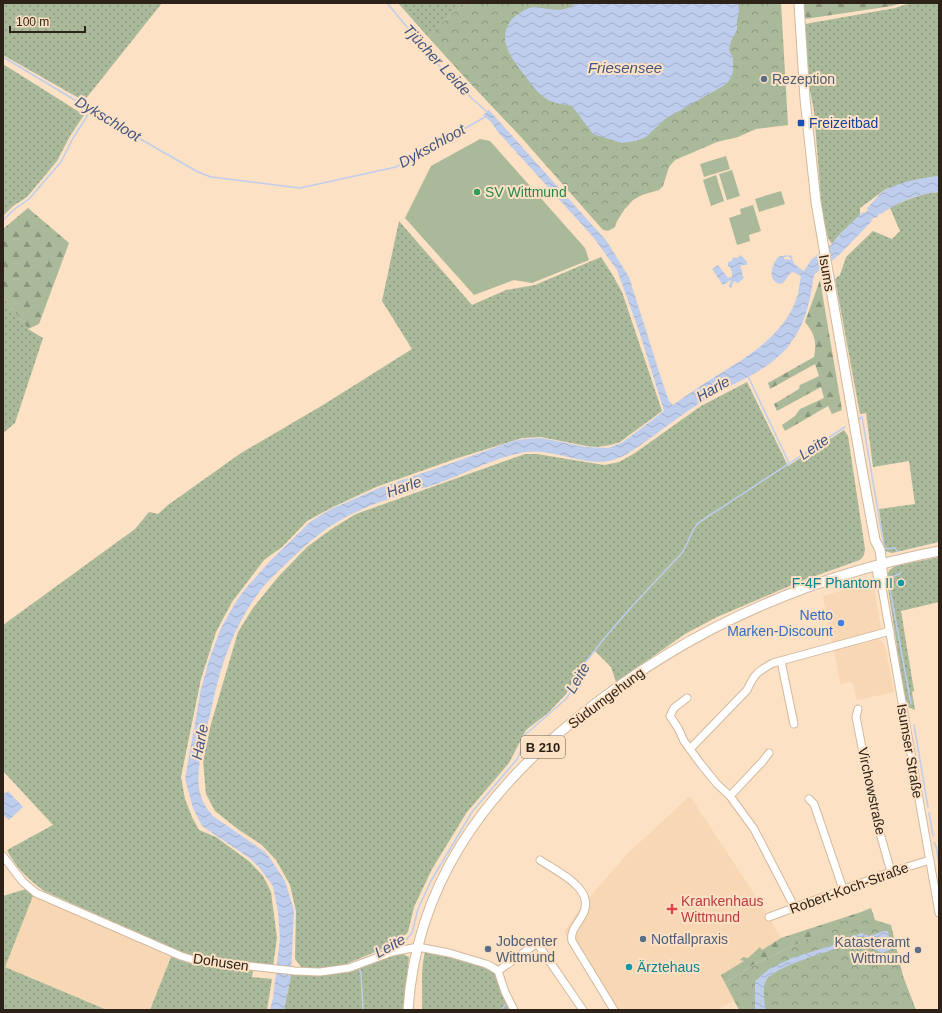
<svg xmlns="http://www.w3.org/2000/svg" width="942" height="1013" font-family="Helvetica,sans-serif">
<defs>
<pattern id="grass-dots" width="8" height="8" patternUnits="userSpaceOnUse"><rect width="8" height="8" fill="#a9b99a"/><path d="M2 2h.1M6 6h.1" fill="none" stroke="#8a967d" stroke-width="1.8" stroke-linecap="round"/></pattern>
<pattern id="forest-firs" width="22" height="20" patternUnits="userSpaceOnUse"><rect width="22" height="20" fill="#a9b99a"/><path d="M5 1l3.5 6h-7zM16 11l3.5 6h-7z" fill="#8a967d"/></pattern>
<pattern id="park-crowns" width="20" height="18" patternUnits="userSpaceOnUse"><rect width="20" height="18" fill="#a9b99a"/><path d="M2 6a3 3 0 1 1 6 0M12 15a3 3 0 1 1 6 0" fill="none" stroke="#8a967d"/></pattern>
<pattern id="water-waves" width="16" height="10" patternUnits="userSpaceOnUse"><rect width="16" height="10" fill="#becdec"/><path d="M0 5q4-4 8 0t8 0" fill="none" stroke="#a3b0ca"/></pattern>
</defs>
<rect width="100%" height="100%" fill="#fce1c4"/>
<!-- built -->
<g fill="#f7d7b4">
<polygon points="869,582 874,589 881,628 874,632 832,643 823,596"/>
<polygon points="876,639 882,641 885,646 894,692 857,700 852,682 840,684 834,650"/>
<polygon points="690,796 766,912 781,938 762,950 760,947 744,961 722,975 734,1001 717,1010 611,1010 564,932 581,907 628,853"/>
<polygon points="33,896 171,957 150,1010 107,1010 5,967"/>
</g>
<!-- grass -->
<g fill="url(#grass-dots)">
<polygon points="3,3 162,3 84,101 3,55"/>
<path d="M398,3H477C472,4 467,5 462,7C454,10 433,30 429,38Z"/>
<polygon points="910,3 939,3 939,176 920,179 886,189 860,208 860,215 839,235 832,244 828,238 822,212 814,111 810,91 805,24 895,8"/>
<polygon points="3,64 84,115 70,136 57,161 27,197 13,206 3,216"/>
<path d="M939,192V542L892,553L885,551L879,509L915,504L909,461L873,467L866,413L860,414L835,279L840,275L846,257L873,231L892,239L900,231L890,208C906,200 921,193 939,192Z"/>
<path d="M399,221L472,305L506,290L535,285L601,257L612,274L622,292L662,411L620,442L610,445L597,447L586,446L541,437L522,438L455,459L376,487L331,508L307,521L282,547L264,560L232,602L216,632L201,679L181,777L185,799L192,817L199,830L216,837L250,862L263,876L271,892L277,938L273,966L198,958L179,951L44,891C27,878 17,869 7,850L53,825L3,771V625L135,529L149,512L158,514L168,505L241,453L323,405L412,349L382,301Z"/>
<polygon points="3,297 28,329 43,338 15,423 3,433"/>
<polygon points="747,382 788,466 844,430 848,436 865,549 864,555 860,560 804,580 717,617 685,634 616,682 611,667 595,651 579,670 566,694 548,713 526,730 509,763 467,812 432,869 414,907 408,932 396,943 337,968 317,970 302,968 295,959 296,911 290,885 276,860 262,845 239,830 215,811 206,794 203,761 211,724 238,632 253,608 278,577 307,547 333,528 356,514 525,454 537,454 604,465 619,462 635,453 701,406"/>
<polygon points="939,557 939,602 901,611 914,691 912,692 915,710 908,707 904,692 886,575 890,570 895,566"/>
<polygon points="26,889 33,896 5,967 107,1010 3,1010 3,896"/>
<path d="M429,951L484,965C488,968 492,970 495,973C502,984 504,999 511,1010H422C423,991 420,971 425,952Z"/>
<path d="M403,954L409,957L404,1010H284L291,975C312,975 332,975 353,970C370,966 386,956 403,954Z"/>
<polygon points="171,957 188,963 253,971 252,977 272,979 267,1010 150,1010"/>
</g>
<!-- forest -->
<g fill="url(#forest-firs)">
<polygon points="804,3 903,3 892,6 805,19"/>
<polygon points="28,208 69,243 39,324 28,329 3,297 3,229"/>
<path d="M820,280L842,410L832,414L828,406L785,431L782,425L795,416L800,409L824,398L821,387L777,411L774,404L799,389L800,385L819,376L815,364L770,389L768,383L814,357C817,342 815,334 805,322Z"/>
<polygon points="861,912 860,914 753,965 725,983 721,975 744,961 740,960 743,957 748,958 760,947 762,950 781,938"/>
</g>
<!-- park -->
<g fill="url(#park-crowns)">
<path d="M477,3H781L788,125L756,129L738,137L717,142L675,160L669,167L663,186L659,190L642,195L633,200L624,210L617,221L615,227L608,231L603,230L520,136L468,81L429,38C433,30 454,10 462,7C466,5 472,4 477,3Z"/>
<polygon points="871,908 875,920 891,925 903,976 916,1010 739,1010 725,983 753,965 859,914 861,912"/>
</g>
<!-- pitch -->
<g fill="#a9b99a">
<polygon points="480,139 490,141 585,248 589,260 532,283 514,280 474,295 405,218 431,166"/>
<polygon points="726,156 730,169 704,177 700,164"/>
<polygon points="732,170 740,196 727,200 719,174"/>
<polygon points="716,175 724,201 711,206 703,180"/>
<polygon points="781,191 785,204 759,212 755,199"/>
<polygon points="753,205 761,231 749,235 750,241 737,245 729,218 741,214 740,209"/>
</g>
<!-- water -->
<g fill="url(#water-waves)">
<path d="M576,3H738L739,11L737,21V30L731,41L729,50L733,58V72L729,81L723,86L665,119L646,137L636,141L622,143L593,134L572,106C564,104 555,104 548,100C538,94 532,85 525,76C513,60 495,40 512,19C516,15 526,8 533,7C535,7 539,8 542,8C555,10 566,12 576,3Z"/>
<path d="M489,110L594,227L606,240L629,277L662,381L669,401L673,405C686,396 700,386 713,378C747,357 786,335 798,294C799,288 800,282 801,276L793,272C787,274 787,281 781,284C767,282 771,266 778,257L787,255V257H784V259L790,260L791,258L788,257V255L792,256C792,264 798,267 804,271L812,259L832,244L839,235L863,212L864,213L868,210L867,208C874,202 879,193 887,189C900,182 925,177 939,176V192C918,194 898,202 881,214L880,213L876,218L875,217L871,220L872,221L839,255L816,273L814,275C810,301 806,323 790,344C769,372 731,383 702,402C683,413 666,427 649,439C638,447 626,456 613,460C587,468 554,448 526,452C498,456 466,473 439,483C411,492 382,500 356,512C331,523 308,542 289,561C279,571 268,580 260,591C234,625 221,664 212,706C207,730 194,768 200,792C202,802 207,809 213,816L265,852L270,858L285,881L294,910L291,975L284,1010H270L273,998L280,938L278,912L273,886L258,866L248,857L202,826L193,808L185,779L201,689L209,660L221,628L237,600L246,588L269,562L310,522L331,509L379,488L452,463L513,441L524,439L542,438L585,447L608,448L623,442L664,411L640,334L617,270L593,237L498,132L491,122L483,115Z"/>
<polygon points="741,255 747,262 747,265 742,265 740,267 742,270 742,274 744,278 738,283 734,281 731,288 729,286 731,280 723,285 712,269 718,265 728,278 732,277 732,272 730,267 728,266 728,262 732,261 733,257 737,258"/>
<polygon points="8,791 23,807 9,820 3,815 3,795"/>
<path d="M884,931H888L892,949L882,953L874,949L871,939L863,936L853,943C834,950 778,965 767,979C762,985 764,1003 766,1010H755V981L769,969L792,958L833,945L861,933L869,936Z"/>
</g>
<g fill="none" stroke-linecap="round" stroke-linejoin="round">
<!-- stream -->
<g stroke="#becdec" stroke-width="1.5">
<polyline points="387,3 436,62 453,81 487,112"/>
<polyline points="3,57 135,136 198,172 211,177 300,188 396,167 487,116"/>
<polyline points="3,220 16,208 29,199 61,162 73,138 91,110"/>
<polyline points="748,376 789,463"/>
<polyline points="857,420 862,417 884,546 886,549 895,548 897,551"/>
<path d="M901,572L900,574C893,576 890,577 889,584L911,704"/>
<polyline points="914,725 928,807"/>
<polyline points="929,813 933,836"/>
<polyline points="934,842 936,846 939,864"/>
<path d="M359,961L405,941L412,933L418,909L431,881L472,812L513,764C523,754 520,746 526,734L566,699L571,692L584,664L603,640L633,605L682,553C688,544 691,531 698,523L845,427"/>
<polyline points="359,968 361,973 363,1010"/>
<polyline points="501,1010 505,1005"/>
</g>
<!-- minor casing -->
<g stroke="#d2b89c" stroke-width="9">
<g id="minor">
<polyline points="882,564 884,577 883,586"/>
<polyline points="876,565 877,575 882,588 939,913"/>
<polyline points="781,661 794,724"/>
<polyline points="687,698 674,708 670,716 678,728 684,741 700,763 717,784 730,796 754,829 795,908"/>
<polyline points="858,709 856,717 876,819 891,872"/>
<path d="M690,749L747,690C755,673 757,672 773,663L890,631"/>
<polyline points="730,796 763,761 769,753"/>
<polyline points="809,799 814,804 843,889"/>
<polyline points="3,856 23,882 36,893 181,956 194,960 295,971 320,972 349,968 392,952 418,947 449,953 486,964 492,967 498,971 505,992 514,1010"/>
<path d="M540,860C557,872 598,889 582,916C577,925 570,931 572,941L614,1010"/>
<polyline points="769,917 891,872 930,860"/>
<polyline points="498,971 537,943 583,1010"/>
</g>
</g>
<!-- major casing -->
<g stroke="#d2b89c" stroke-width="11">
<g id="major">
<polyline points="799,3 805,99 816,202 863,475 875,540 880,550 882,564"/>
<path d="M408,1010C416,886 483,794 576,719C682,632 805,577 939,551"/>
</g>
</g>
<!-- minor -->
<use href="#minor" stroke="#fff" stroke-width="7"/>
<!-- major -->
<use href="#major" stroke="#fff" stroke-width="9"/>
</g>
<!-- markers -->
<g fill="#5c6f8a" stroke="#fce1c4" stroke-width="1.5">
<circle cx="764" cy="79" r="4"/>
<circle cx="643" cy="939" r="4"/>
<circle cx="488" cy="949" r="4"/>
<circle cx="918" cy="950" r="4"/>
</g>
<rect fill="#1a4fb4" stroke="#fce1c4" stroke-width="1.5" x="797" y="119" width="8" height="8" rx="2"/>
<circle fill="#2e9e5b" stroke="#fce1c4" stroke-width="1.5" cx="477" cy="192" r="4"/>
<g fill="#0f9aa8" stroke="#fce1c4" stroke-width="1.5">
<circle cx="901" cy="583" r="4"/>
<circle cx="629" cy="967" r="4"/>
</g>
<circle fill="#3f7fe0" stroke="#fce1c4" stroke-width="1.5" cx="841" cy="623" r="4"/>
<path fill="#e0444e" stroke="#fce1c4" stroke-width="1.5" d="M670 903h4v4h4v4h-4v4h-4v-4h-4v-4h4z"/>
<g text-anchor="middle" stroke-width="4" stroke-linejoin="round" paint-order="stroke">
<!-- shield labels -->
<rect fill="#fce1c4" stroke="#6a5b4b" stroke-width="1" x="521" y="736" width="44" height="22" rx="3"/>
<g font-size="13" font-weight="bold" fill="#2c2217">
<text x="543" y="752">B 210</text>
</g>
<!-- service labels -->
<g font-size="14" fill="#4e5e75" stroke="#fce1c4" text-anchor="start">
<text x="772" y="84">Rezeption</text>
<text x="651" y="944">Notfallpraxis</text>
<text x="496" y="946">Jobcenter<tspan x="496" dy="16">Wittmund</tspan></text>
<text x="910" y="947" text-anchor="end">Katasteramt<tspan x="910" dy="16">Wittmund</tspan></text>
</g>
<!-- transit labels -->
<g font-size="14" fill="#164399" stroke="#fce1c4" text-anchor="start">
<text x="809" y="128">Freizeitbad</text>
</g>
<!-- leisure labels -->
<g font-size="14" fill="#27864d" stroke="#fce1c4" text-anchor="start">
<text x="485" y="197">SV Wittmund</text>
</g>
<!-- street labels -->
<g font-size="14" fill="#2c2217" stroke="#fce1c4">
<text transform="translate(827 273) rotate(80)" y="5">Isums</text>
<text transform="translate(606 698) rotate(-37)" y="5">Südumgehung</text>
<text transform="translate(910 751) rotate(80)" y="5">Isumser Straße</text>
<text transform="translate(872 791) rotate(78)" y="5">Virchowstraße</text>
<text transform="translate(849 888) rotate(-20)" y="5">Robert-Koch-Straße</text>
<text transform="translate(221 962) rotate(8)" y="5">Dohusen</text>
</g>
<!-- culture labels -->
<g font-size="14" fill="#0d838f" stroke="#fce1c4" text-anchor="end">
<text x="893" y="588">F-4F Phantom II</text>
<text x="637" y="972" text-anchor="start">Ärztehaus</text>
</g>
<!-- shop labels -->
<g font-size="14" fill="#366cbe" stroke="#fce1c4" text-anchor="end">
<text x="833" y="620">Netto<tspan x="833" dy="16">Marken-Discount</tspan></text>
</g>
<!-- health labels -->
<g font-size="14" fill="#be3a42" stroke="#fce1c4" text-anchor="start">
<text x="681" y="906">Krankenhaus<tspan x="681" dy="16">Wittmund</tspan></text>
</g>
<!-- water labels -->
<g font-size="15" font-style="italic" fill="#425682" stroke="#fce1c4">
<text transform="translate(437 60) rotate(47)" y="5">Tjücher Leide</text>
<text x="625" y="73">Friesensee</text>
<text transform="translate(108 119) rotate(31)" y="5">Dykschloot</text>
<text transform="translate(432 146) rotate(-29)" y="5">Dykschloot</text>
<text transform="translate(713 389) rotate(-30)" y="5">Harle</text>
<text transform="translate(814 447) rotate(-34)" y="5">Leite</text>
<text transform="translate(404 487) rotate(-20)" y="5">Harle</text>
<text transform="translate(578 678) rotate(-60)" y="5">Leite</text>
<text transform="translate(200 742) rotate(-79)" y="5">Harle</text>
<text transform="translate(390 946) rotate(-29)" y="5">Leite</text>
</g>
</g>
<!-- border -->
<rect width="942" height="1013" fill="none" stroke="#2c2217" stroke-width="8"/>
<!-- scale -->
<path d="M10 26v6h75v-6" fill="none" stroke="#2c2217" stroke-width="2"/>
<text x="16" y="26" font-size="12" fill="#2c2217" stroke="#fce1c4" stroke-width="3" paint-order="stroke">100 m</text>
</svg>
